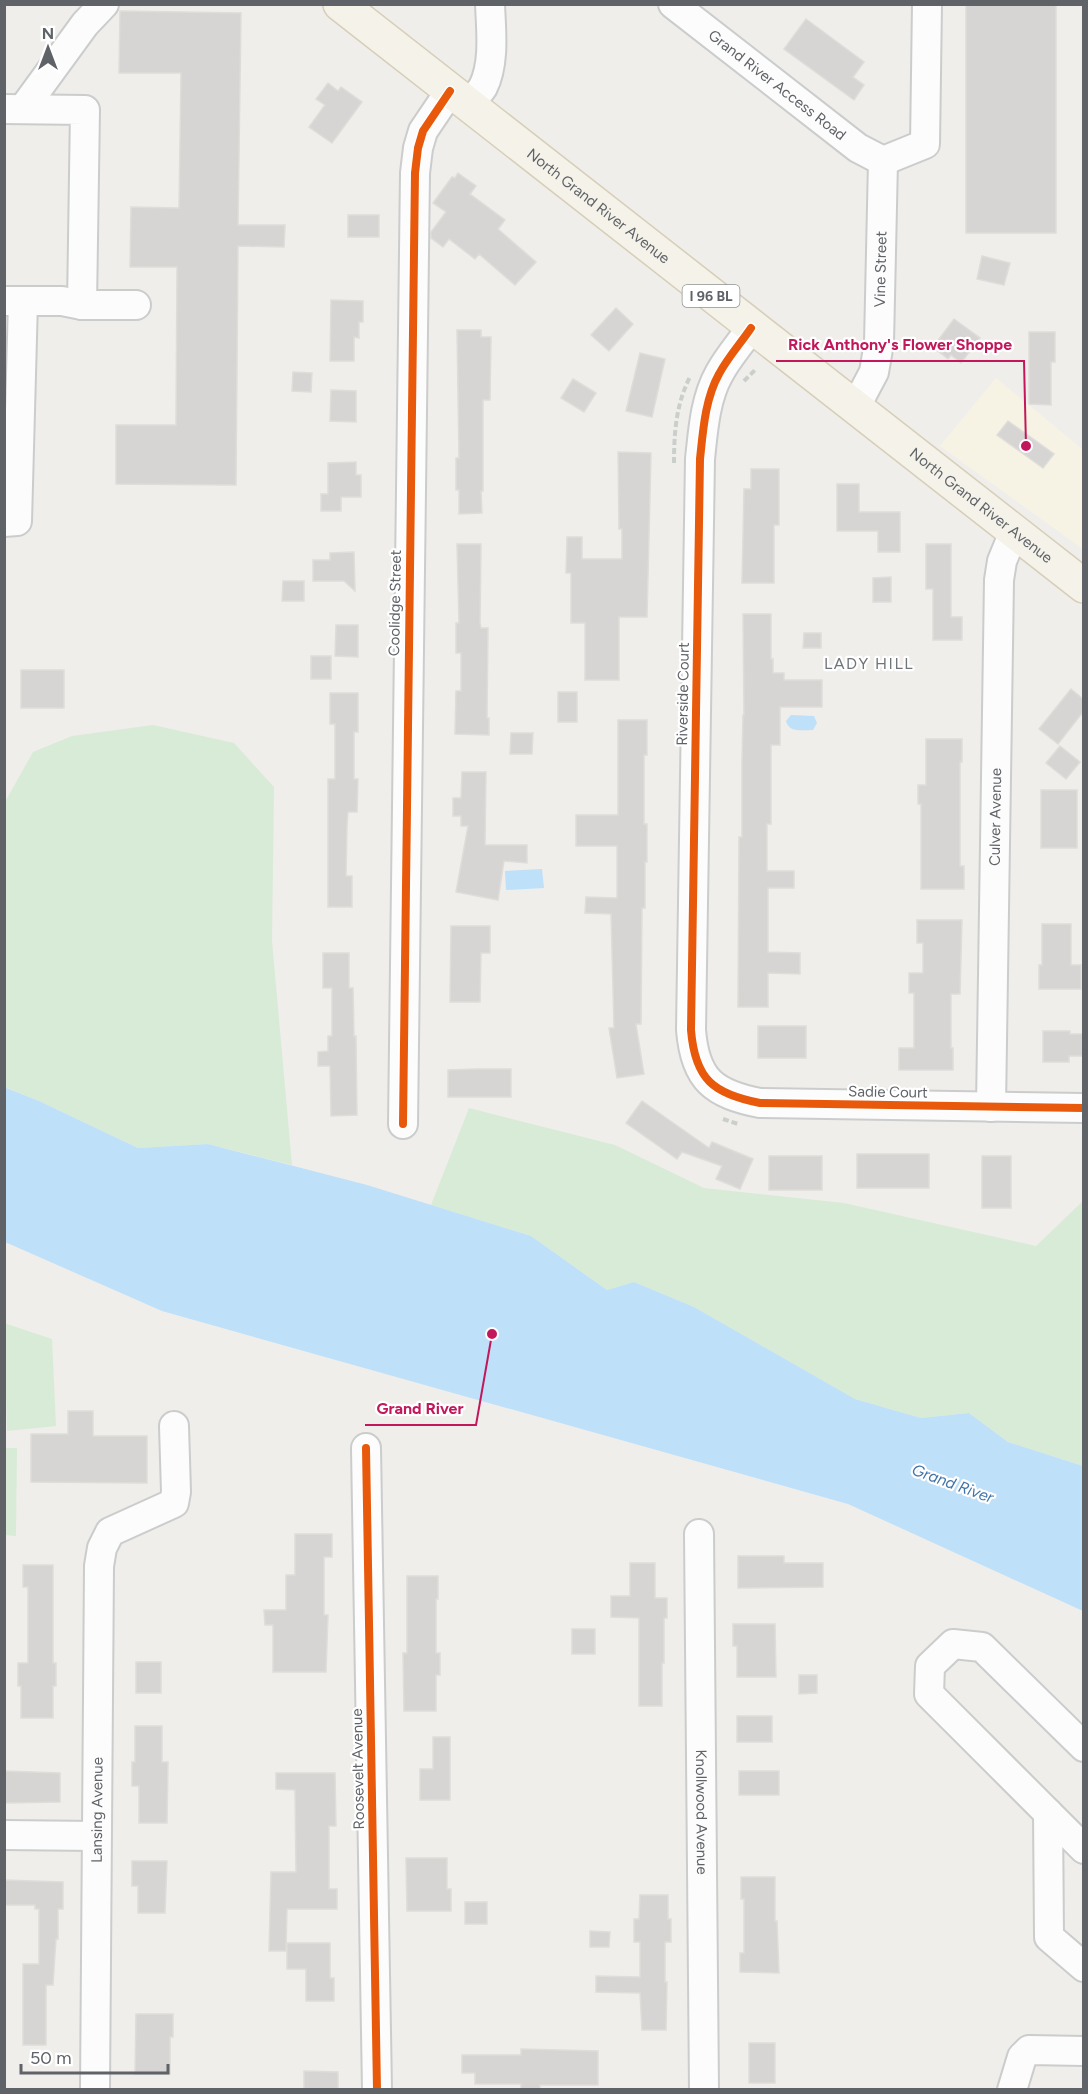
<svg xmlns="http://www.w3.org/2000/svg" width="1088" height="2094" font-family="Figtree,sans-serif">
<rect width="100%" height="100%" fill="#efeeea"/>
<!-- commercial -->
<polygon fill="#f7f3e4" points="996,378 1083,450 1083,549 940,446"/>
<!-- green -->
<g fill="#d8ebd6">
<polygon points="153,725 234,743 274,787 272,941 292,1165 208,1144 138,1148 39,1101 5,1087 5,802 33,752 72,736"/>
<polygon points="469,1108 615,1145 704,1188 844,1203 1036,1246 1083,1201 1083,1466 1008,1442 969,1413 921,1418 855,1399 694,1307 634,1282 607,1290 531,1236 431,1205"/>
<polygon points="4,1323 52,1339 56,1426 7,1431"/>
<polygon points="5,1448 17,1448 16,1536 5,1535"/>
</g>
<!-- water -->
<g fill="#bfe0f9">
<path d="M791,715L814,716L817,723L813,730C802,730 789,733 786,721Z"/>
<polygon points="542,869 544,888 506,890 505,871"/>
<polygon points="4,1087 39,1101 138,1148 208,1144 367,1185 531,1236 607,1290 634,1282 694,1307 855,1399 921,1418 969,1413 1008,1442 1083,1466 1083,1611 848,1504 162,1311 5,1242"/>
</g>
<!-- building -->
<g fill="#d6d5d3" stroke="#deddd9" stroke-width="1.5">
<rect x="966" y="4" width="90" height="229"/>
<polygon points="120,11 241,13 238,225 285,225 284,247 238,246 236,485 116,484 116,425 176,425 177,267 130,267 131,207 179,208 181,73 119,73"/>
<polygon points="806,19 864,62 853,77 864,85 854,100 784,49"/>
<polygon points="328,83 338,91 341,87 362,102 332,143 309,127 325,105 316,99"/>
<polygon points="458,173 476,186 470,194 505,220 498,229 536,262 515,285 479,254 475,259 449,239 443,247 431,238 431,232 446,212 433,203 452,177 455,178"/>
<rect x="348" y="215" width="31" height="22"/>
<polygon points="982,256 1010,263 1004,285 977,279"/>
<polygon points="331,300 363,301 363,322 359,322 359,338 354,337 354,361 330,361"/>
<polygon points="616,308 633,324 609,351 591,335"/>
<polygon points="954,319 980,338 961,363 951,355 948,359 933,347"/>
<polygon points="457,330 481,330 481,337 491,337 490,400 483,400 483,491 481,491 482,513 459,514 459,490 456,490 456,458 459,458"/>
<polygon points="1029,332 1055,332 1055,362 1051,362 1051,405 1029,404"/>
<polygon points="640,353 665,359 652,417 626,411"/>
<polygon points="293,372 312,373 311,392 292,391"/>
<polygon points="573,379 596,393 584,412 561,398"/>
<polygon points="331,390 356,391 356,422 330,421"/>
<polygon points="1008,421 1054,454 1043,468 997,435"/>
<polygon points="618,452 651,453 647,617 619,617 619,680 585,680 585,623 571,623 571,573 566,573 567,537 582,537 582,559 622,559 622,529 619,529"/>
<polygon points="356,462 356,475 361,475 361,497 341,497 341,511 321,511 321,494 328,494 328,463"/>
<polygon points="751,469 779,469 779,525 774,525 774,583 742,583 744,489 751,489"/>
<polygon points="837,484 859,484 859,512 900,512 900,552 878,552 878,531 837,531"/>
<polygon points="457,544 481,544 480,623 481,628 488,628 487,718 489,718 489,735 455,734 456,691 461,691 461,653 456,653 456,623 459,623"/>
<polygon points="926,544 951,544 951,617 962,617 962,640 933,640 933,589 926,589"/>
<polygon points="354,552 355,591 344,581 313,581 313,560 330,560 330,553"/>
<polygon points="891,577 891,602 873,602 873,578"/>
<polygon points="283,581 304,581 304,601 282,601"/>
<polygon points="743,614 771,614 771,659 773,659 773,673 784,673 784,680 822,680 822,707 780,707 780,745 771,745 771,824 767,824 767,871 794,871 794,888 768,888 768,952 800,953 800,974 768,973 768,1007 738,1007 739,837 742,837 742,764 743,715 744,715"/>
<polygon points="336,625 358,625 358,657 335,656"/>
<polygon points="804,633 821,633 821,648 803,648"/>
<rect x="311" y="656" width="20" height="23"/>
<rect x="21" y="670" width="43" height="38"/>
<polygon points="1071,689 1083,699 1083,712 1058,744 1039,729"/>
<rect x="558" y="692" width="19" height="30"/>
<polygon points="330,693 358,693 358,732 354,732 354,779 358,779 357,812 348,812 347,825 346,876 352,876 352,907 328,907 328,779 335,779 335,724 330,724"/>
<polygon points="618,720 647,720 647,755 644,755 644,824 647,824 647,862 645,862 645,908 642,908 641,1024 636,1024 644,1074 617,1078 609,1028 614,1028 611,914 585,913 586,897 617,898 617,846 576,846 576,815 618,815"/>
<polygon points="511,733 533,733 532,754 510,754"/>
<polygon points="926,739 962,739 962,762 960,762 960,866 964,866 964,889 921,889 921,804 918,804 918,785 926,785"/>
<polygon points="1060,746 1080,762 1066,779 1046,763"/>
<polygon points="462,772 486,772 485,845 527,845 527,863 504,861 498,900 456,892 468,826 461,826 461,816 453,816 453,798 461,798"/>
<rect x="1041" y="790" width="36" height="58"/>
<polygon points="917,920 962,920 960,994 951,994 951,1048 953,1048 953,1070 899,1070 899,1048 914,1048 914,993 909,993 909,973 923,973 923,943 917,943"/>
<polygon points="1042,924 1071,924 1071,965 1081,965 1081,989 1039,989 1039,965 1042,965"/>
<polygon points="451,926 490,926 490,953 481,953 480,1002 450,1002"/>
<polygon points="323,953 349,953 349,988 353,988 354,1036 356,1036 357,1115 331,1116 330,1066 318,1066 318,1052 328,1051 328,1036 332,1036 332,988 323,988"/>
<rect x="758" y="1026" width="48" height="32"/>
<polygon points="1043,1031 1070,1031 1070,1034 1083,1034 1083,1056 1069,1056 1069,1062 1043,1062"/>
<polygon points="476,1069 511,1069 511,1097 448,1097 448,1070"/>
<polygon points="642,1101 709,1148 712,1142 753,1159 740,1189 716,1179 722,1166 682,1152 677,1159 626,1123"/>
<rect x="857" y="1154" width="72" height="34"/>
<rect x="769" y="1156" width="53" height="34"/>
<rect x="982" y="1156" width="29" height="52"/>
<polygon points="68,1411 93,1411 93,1436 147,1436 147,1483 31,1482 31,1434 68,1434"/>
<polygon points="295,1534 332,1534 332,1557 324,1557 324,1615 328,1615 326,1672 273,1672 273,1625 265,1625 264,1610 286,1610 286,1575 295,1575"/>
<polygon points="738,1556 784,1556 784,1563 823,1563 823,1587 738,1588"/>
<polygon points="630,1563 655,1563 655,1598 667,1598 667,1618 664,1618 664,1663 662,1663 662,1706 639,1706 639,1618 611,1617 611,1596 630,1596"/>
<polygon points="23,1565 53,1565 53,1663 56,1663 56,1686 53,1686 53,1718 21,1718 21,1686 18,1686 18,1663 28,1663 28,1587 23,1587"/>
<polygon points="407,1576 438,1576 438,1599 436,1599 436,1653 440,1653 440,1675 436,1675 436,1711 404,1711 403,1653 407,1653"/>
<polygon points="733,1624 775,1624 776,1677 737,1677 737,1646 733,1646"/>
<rect x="572" y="1629" width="23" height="25"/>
<rect x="136" y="1662" width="25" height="31"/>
<polygon points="799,1675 817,1675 817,1693 799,1694"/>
<rect x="737" y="1716" width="35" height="26"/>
<polygon points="135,1726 162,1726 162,1762 168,1762 167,1823 139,1823 139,1786 132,1786 132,1762 135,1762"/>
<polygon points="433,1737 450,1737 450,1800 420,1800 420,1769 433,1769"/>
<polygon points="4,1771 60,1773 60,1802 4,1803"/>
<rect x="739" y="1771" width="40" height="24"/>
<polygon points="276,1773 335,1773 336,1826 329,1826 329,1889 337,1889 337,1909 287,1909 286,1951 269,1951 271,1872 296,1872 295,1790 276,1789"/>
<polygon points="406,1858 447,1858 447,1889 451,1889 451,1911 407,1911"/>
<polygon points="132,1861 167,1861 165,1913 138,1913 138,1886 132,1886"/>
<polygon points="741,1877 775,1877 775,1921 777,1921 779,1973 740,1972 740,1953 744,1953 744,1899 741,1899"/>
<polygon points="4,1880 63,1882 63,1909 58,1909 58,1939 56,1939 53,1985 46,1985 46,2045 23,2045 23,1964 39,1964 39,1909 35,1909 35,1905 4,1905"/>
<polygon points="640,1895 668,1895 668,1919 671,1919 671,1942 665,1942 665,1982 667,1982 666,2030 642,2030 640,1993 596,1992 596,1976 640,1977 640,1942 634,1942 634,1919 639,1919"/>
<rect x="465" y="1902" width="22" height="22"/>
<polygon points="590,1931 610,1932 609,1947 590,1947"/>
<polygon points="287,1943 330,1943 330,1978 334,1978 334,2001 306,2001 306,1969 287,1969"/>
<polygon points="136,2014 173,2014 173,2037 170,2037 170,2074 135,2074"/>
<rect x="749" y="2043" width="26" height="40"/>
<polygon points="521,2049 598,2051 598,2085 540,2085 540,2089 521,2089 521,2084 475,2084 475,2073 462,2073 462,2055 521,2055"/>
<polygon points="304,2071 338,2072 338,2090 304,2090"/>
</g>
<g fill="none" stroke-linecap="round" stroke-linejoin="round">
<!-- minor casing -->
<g stroke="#cbcccc" stroke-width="32">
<g id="minor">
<path id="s1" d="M673,4L858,148L883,161"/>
<path d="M468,106C473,100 479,93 483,87C495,63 491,30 490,4"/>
<polyline points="4,109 85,110 82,305"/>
<polyline points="23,109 85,24 104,4"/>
<polyline points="883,161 925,144 927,4"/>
<polyline points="4,301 62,301 82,305 136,305"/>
<path d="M751,328C741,343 728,357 719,374C705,399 703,431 700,459L691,1030C695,1080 714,1094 760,1103L1084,1108"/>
<path id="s2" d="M855,408L874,372L879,343L883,161"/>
<polyline points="4,522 17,521 23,301"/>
<path id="s3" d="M991,1107L999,580L1002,561L1014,532"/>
<polyline points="403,1124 415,173 418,148 423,131 450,91"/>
<polyline points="366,1448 377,2090"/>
<path id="s4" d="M699,1534L704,2090"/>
<polyline points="1084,1747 982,1647 953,1644 930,1666 929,1694 1084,1849"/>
<polyline points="1048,1813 1049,1937 1084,1967"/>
<polyline points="4,1835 96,1836"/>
<path id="s5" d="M95,2090L99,1566L102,1548L110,1532L174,1503L176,1492L174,1426"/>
<polyline points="1012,2090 1022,2057 1029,2050 1084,2051"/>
</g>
</g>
<!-- major casing -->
<g stroke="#d7ceb8" stroke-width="36">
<g id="major">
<path id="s6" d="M340,4L1084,586"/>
</g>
</g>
<!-- path -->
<g stroke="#cacfcc" stroke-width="4" stroke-dasharray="6 3" stroke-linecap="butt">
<polyline points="744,381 756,369"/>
<path d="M674,463C674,433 676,404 690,377"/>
<polyline points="723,1119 738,1124"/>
</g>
<!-- minor -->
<use href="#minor" stroke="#fdfcfc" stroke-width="28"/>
<!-- major -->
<use href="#major" stroke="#f4f2e9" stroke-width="33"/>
<!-- cycleway casing -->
<g stroke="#fff" stroke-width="11">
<g id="cycleway">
<path d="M751,328C741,343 728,357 719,374C705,399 703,431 700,459L691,1030C695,1080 714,1094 760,1103L1084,1108"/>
<polyline points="403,1124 415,173 418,148 423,131 450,91"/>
<polyline points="366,1448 377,2090"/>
</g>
</g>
<!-- cycleway -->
<use href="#cycleway" stroke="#e8590c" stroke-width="8"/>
</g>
<g text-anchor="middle" stroke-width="4.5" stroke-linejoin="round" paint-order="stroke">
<!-- shield labels -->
<rect fill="#fff" stroke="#8f9295" stroke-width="1.5" x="682.5" y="285" width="57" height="22" rx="4.5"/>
<g font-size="14" font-weight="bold" fill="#5f6368">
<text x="711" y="301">I 96 BL</text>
</g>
<!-- street labels -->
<g font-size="15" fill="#5f6368" stroke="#fff">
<text dy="5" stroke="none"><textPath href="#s1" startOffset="132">Grand River Access Road</textPath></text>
<text dy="5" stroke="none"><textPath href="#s6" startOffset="328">North Grand River Avenue</textPath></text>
<text dy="5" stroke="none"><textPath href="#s2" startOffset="144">Vine Street</textPath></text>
<text dy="5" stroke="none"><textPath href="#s6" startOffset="814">North Grand River Avenue</textPath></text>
<text transform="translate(395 603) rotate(-89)" y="5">Coolidge Street</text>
<text transform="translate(683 694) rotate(-89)" y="5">Riverside Court</text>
<text dy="5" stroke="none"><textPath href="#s3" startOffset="290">Culver Avenue</textPath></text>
<text transform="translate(888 1092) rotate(1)" y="5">Sadie Court</text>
<text transform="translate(358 1769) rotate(-91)" y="5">Roosevelt Avenue</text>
<text dy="5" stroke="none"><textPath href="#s5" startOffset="280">Lansing Avenue</textPath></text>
<text dy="5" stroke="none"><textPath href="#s4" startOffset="278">Knollwood Avenue</textPath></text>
</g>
<!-- neighbourhood labels -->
<g font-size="16" letter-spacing="1.5" fill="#70757a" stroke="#fff">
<text x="869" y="669">LADY HILL</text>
</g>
<!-- water labels -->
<g font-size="16" font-style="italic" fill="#4174aa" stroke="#fff">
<text transform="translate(953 1483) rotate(20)" y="6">Grand River</text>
</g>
</g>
<!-- callouts -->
<path fill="none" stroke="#c2185b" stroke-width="2" d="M1026 446L1024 361H776M492 1334L476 1425H365"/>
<g fill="#c2185b" stroke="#fff" stroke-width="2">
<circle cx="1026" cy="446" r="6"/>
<circle cx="492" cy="1334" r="6"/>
</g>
<g font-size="16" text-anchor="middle" font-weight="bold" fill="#c2185b" stroke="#fff" stroke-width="4.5" stroke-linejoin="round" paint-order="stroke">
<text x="900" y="350">Rick Anthony's Flower Shoppe</text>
<text x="420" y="1414">Grand River</text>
</g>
<!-- border -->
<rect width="1088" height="2094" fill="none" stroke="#5f6368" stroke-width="12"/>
<!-- north arrow -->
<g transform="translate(48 48)" stroke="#ffffff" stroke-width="4.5" paint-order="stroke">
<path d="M0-4.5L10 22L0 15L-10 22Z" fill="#5f6368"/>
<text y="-9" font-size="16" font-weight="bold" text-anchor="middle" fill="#5f6368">N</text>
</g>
<!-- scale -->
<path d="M21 2064v9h147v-9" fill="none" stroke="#5f6368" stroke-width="3"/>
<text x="30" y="2064" font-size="18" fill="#5f6368" stroke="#ffffff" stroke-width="4.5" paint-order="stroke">50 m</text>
</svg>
